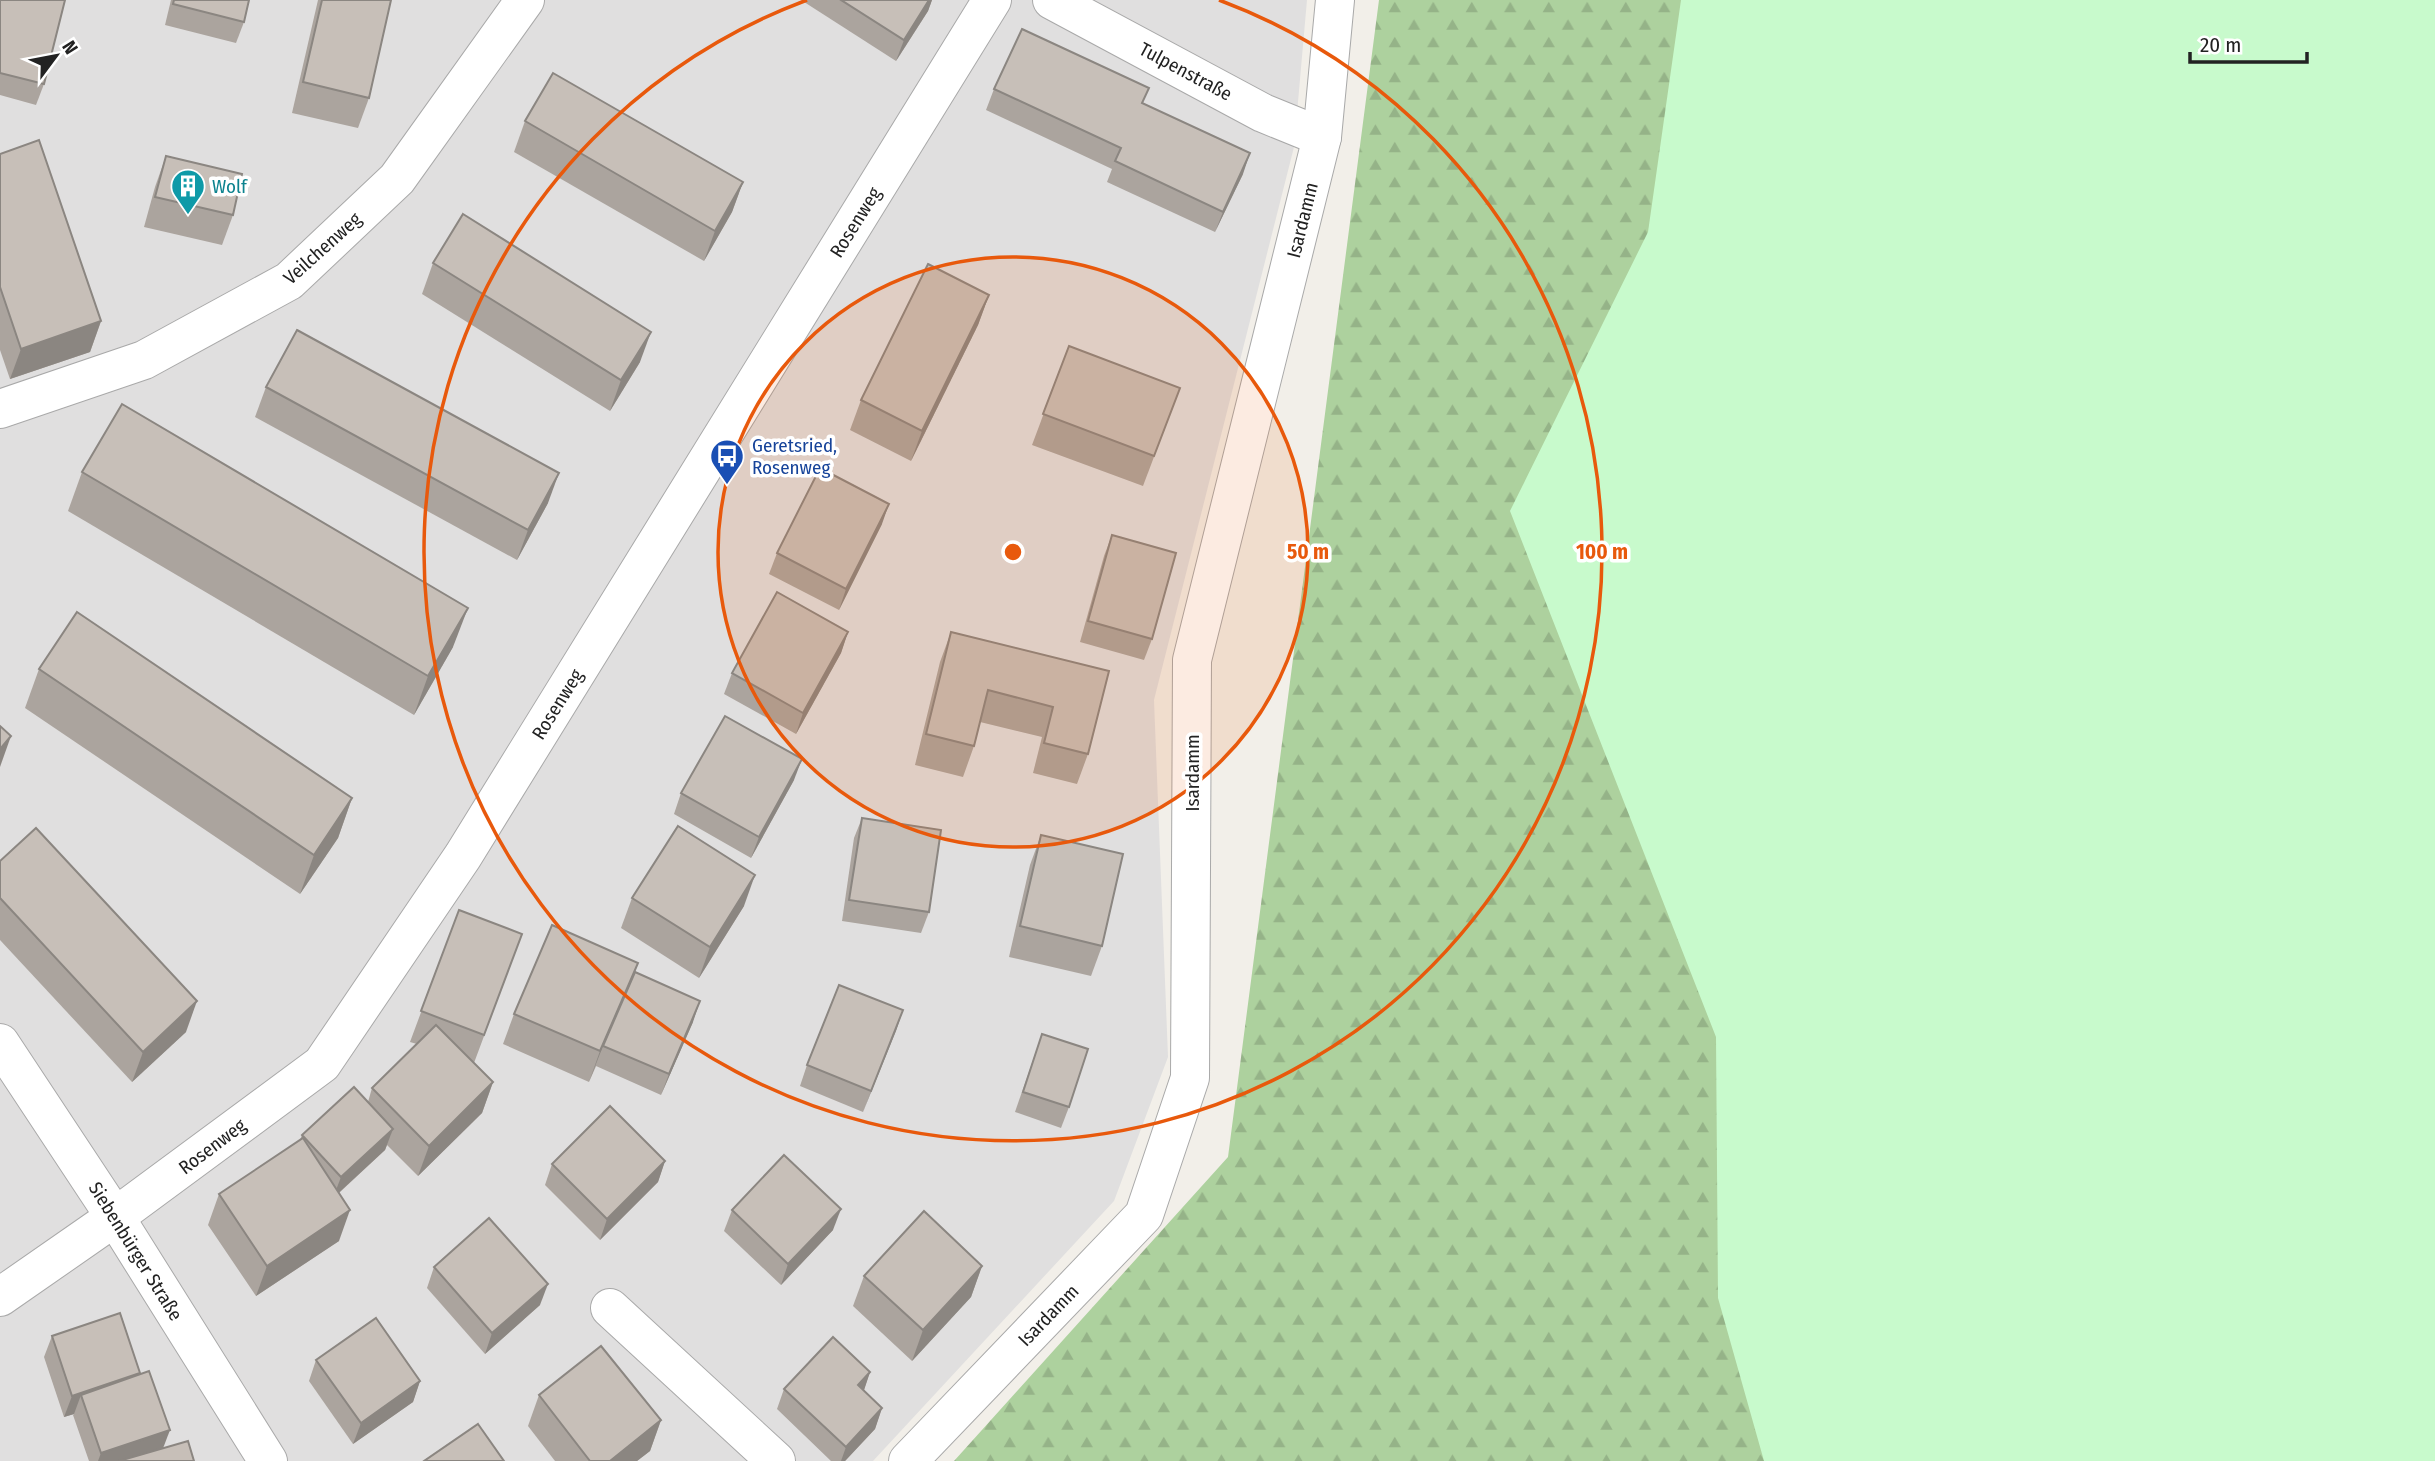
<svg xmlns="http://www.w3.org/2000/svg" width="2435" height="1461" font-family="'Fira Sans Condensed',sans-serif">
<defs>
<pattern id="forest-firs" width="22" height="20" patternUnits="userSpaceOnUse" patternTransform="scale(1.75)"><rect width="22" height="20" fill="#add19e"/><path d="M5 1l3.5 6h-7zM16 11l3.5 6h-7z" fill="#95b388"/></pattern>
</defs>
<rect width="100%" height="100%" fill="#f2efe9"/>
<!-- residential -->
<polygon fill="#e0dfdf" points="0,0 1307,0 1294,147 1154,700 1168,1057 1114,1201 873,1461 0,1461"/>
<!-- forest -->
<polygon fill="url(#forest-firs)" points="1379,0 2435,0 2435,1461 954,1461 1228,1157"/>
<!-- park -->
<polygon fill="#c8facc" points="1681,0 2435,0 2435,1461 1764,1461 1718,1298 1716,1037 1510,511 1648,232"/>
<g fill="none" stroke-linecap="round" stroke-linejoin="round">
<!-- minor casing -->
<g stroke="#a9a9a9" stroke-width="40">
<g id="minor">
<polyline points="1052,0 1263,113 1322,137"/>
<polyline points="0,409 144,360 289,281 397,179 525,0"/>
<polyline points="0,1043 115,1217 268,1461"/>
<polyline points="0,1297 115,1217 322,1064 463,856 992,0"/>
<polyline points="610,1308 776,1461"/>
<polyline points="908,1461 1144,1215 1190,1078 1192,660 1322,137 1335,0"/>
</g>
</g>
<!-- minor -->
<use href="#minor" stroke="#fff" stroke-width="38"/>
</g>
<!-- wall -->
<g fill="#aba49e">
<polygon points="0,0 44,84 36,105 0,95"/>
<polygon points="171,0 249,0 244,22 236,43 165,25"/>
<polygon points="318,0 391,0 369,98 358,128 292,113"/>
<polygon points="801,0 932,0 928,11 896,61"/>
<polygon points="994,89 1143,103 1243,174 1215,232 1107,182 1112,169 986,110"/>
<polygon points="525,121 743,182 732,212 704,261 514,152"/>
<polygon points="0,154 101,321 90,352 10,379 0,350"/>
<polygon points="166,156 233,215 222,245 144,227 155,187"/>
<polygon points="433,263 640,362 610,411 422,294"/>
<polygon points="989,295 978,325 911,461 850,430 861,400"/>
<polygon points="1069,346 1180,388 1143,486 1032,445"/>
<polygon points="266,387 548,503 517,560 255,417"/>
<polygon points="82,472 453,647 414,715 68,511"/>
<polygon points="882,524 839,610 769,574 777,553"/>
<polygon points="1112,535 1152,639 1144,660 1080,642 1104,556"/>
<polygon points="848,632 841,653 796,734 724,694 732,673"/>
<polygon points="951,632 1109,671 1088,754 1077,784 1033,773 1042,737 980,722 974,746 963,777 915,765 940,662"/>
<polygon points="39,669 352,798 338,838 300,894 25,708"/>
<polygon points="794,780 751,858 674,814 681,793"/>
<polygon points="862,818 929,912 921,933 842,921 854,838"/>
<polygon points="1041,835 1102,946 1091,976 1009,957 1030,865"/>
<polygon points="0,861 186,1032 132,1082 0,940"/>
<polygon points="632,898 744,906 699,978 621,928"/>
<polygon points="459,910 522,934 474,1063 493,1082 482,1113 418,1176 387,1145 385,1150 339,1193 339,1241 256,1296 208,1225 219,1194 300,1140 302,1135 368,1102 372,1088 417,1044 410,1042"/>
<polygon points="635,972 693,1022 661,1095 596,1066 597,1064 589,1082 503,1044 514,1014"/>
<polygon points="903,1010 863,1112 800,1086 807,1065"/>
<polygon points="1042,1034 1069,1107 1061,1128 1015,1112"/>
<polygon points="665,1161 658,1182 600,1240 545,1185 552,1164"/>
<polygon points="732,1210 833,1230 781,1285 724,1231"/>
<polygon points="982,1266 971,1297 912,1361 853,1306 864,1276"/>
<polygon points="434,1267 540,1305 485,1354 427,1288"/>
<polygon points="52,1336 140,1373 139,1375 163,1448 194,1461 89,1461 73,1415 74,1414 64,1417 44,1357"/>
<polygon points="316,1360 420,1381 413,1402 353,1444 309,1381"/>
<polygon points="870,1372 864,1390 882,1408 875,1429 845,1461 831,1461 777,1409 784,1389"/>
<polygon points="539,1395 661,1420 650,1451 637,1461 555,1461 528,1426"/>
</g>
<!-- shaded-wall -->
<g fill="#8b8681">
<polygon points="929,0 932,0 928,11 896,61 904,40"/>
<polygon points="1250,153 1243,174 1215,232 1223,212"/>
<polygon points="743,182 732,212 704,261 715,231"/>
<polygon points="989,295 978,325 911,461 922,431"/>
<polygon points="101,321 90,352 10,379 21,349"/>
<polygon points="651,332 640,362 610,411 621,380"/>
<polygon points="559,473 548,503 517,560 528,530"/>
<polygon points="889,504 882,524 839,610 846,589"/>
<polygon points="468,608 453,647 414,715 428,676"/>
<polygon points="848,632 841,653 796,734 803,713"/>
<polygon points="11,736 0,767 0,749"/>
<polygon points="802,759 794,780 751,858 759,837"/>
<polygon points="352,798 338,838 300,894 314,855"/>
<polygon points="755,875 744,906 699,978 710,947"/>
<polygon points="638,963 627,993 603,1046 589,1082 600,1051"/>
<polygon points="197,1001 186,1032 132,1082 143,1052"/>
<polygon points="700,1001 693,1022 661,1095 669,1074"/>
<polygon points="903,1010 896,1031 863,1112 871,1091"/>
<polygon points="493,1082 482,1113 418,1176 429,1146"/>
<polygon points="393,1129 385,1150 333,1198 341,1177"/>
<polygon points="665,1161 658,1182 600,1240 607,1219"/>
<polygon points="841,1209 833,1230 781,1285 788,1264"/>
<polygon points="350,1210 339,1241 256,1296 267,1266"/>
<polygon points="982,1266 971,1297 912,1361 923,1330"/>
<polygon points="548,1284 540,1305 485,1354 492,1333"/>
<polygon points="870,1372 863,1393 858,1385"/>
<polygon points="140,1373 132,1394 81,1395 74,1414 64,1417 72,1396"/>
<polygon points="420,1381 413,1402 353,1444 361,1423"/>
<polygon points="882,1408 875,1429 845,1461 841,1461 846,1447"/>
<polygon points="661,1420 650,1451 637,1461 610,1461"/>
<polygon points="170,1430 162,1451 133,1461 98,1461 101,1453"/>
</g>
<!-- building -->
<g fill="#c7bfb8" stroke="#8b8681" stroke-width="2">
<polygon points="0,0 65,0 44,84 0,73"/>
<polygon points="174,0 249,0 244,22 173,4"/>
<polygon points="322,0 391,0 369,98 303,82"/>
<polygon points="841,0 929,0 904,40"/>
<polygon points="1022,29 1149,88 1142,103 1250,153 1223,212 1115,161 1121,148 994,89"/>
<polygon points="553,73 743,182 715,231 525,121"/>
<polygon points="39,140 101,321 21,349 0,287 0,154"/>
<polygon points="166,156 242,174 233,215 155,197"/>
<polygon points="463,214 651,332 621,380 433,263"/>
<polygon points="928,264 989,295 922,431 861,400"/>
<polygon points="297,330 559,473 528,530 266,387"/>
<polygon points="1069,346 1180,388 1154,456 1043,414"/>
<polygon points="122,404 468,608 428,676 82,472"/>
<polygon points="820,468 889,504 846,589 777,553"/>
<polygon points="1112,535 1176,553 1152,639 1088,621"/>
<polygon points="777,592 848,632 803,713 732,673"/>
<polygon points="77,612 352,798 314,855 39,669"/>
<polygon points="951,632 1109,671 1088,754 1044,743 1053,707 988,690 974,746 926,734"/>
<polygon points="725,716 802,759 759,837 681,793"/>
<polygon points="0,726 11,736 0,749"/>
<polygon points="862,818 941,830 929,912 849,900"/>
<polygon points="678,826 755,875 710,947 632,898"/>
<polygon points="36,828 197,1001 143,1052 0,898 0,861"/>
<polygon points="1041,835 1123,854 1102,946 1020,926"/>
<polygon points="459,910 522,934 484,1035 421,1011"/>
<polygon points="552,925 638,963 600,1051 514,1014"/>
<polygon points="635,972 700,1001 669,1074 603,1046"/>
<polygon points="839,985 903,1010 871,1091 807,1065"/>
<polygon points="436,1025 493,1082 429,1146 372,1088"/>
<polygon points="1042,1034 1088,1049 1069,1107 1023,1092"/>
<polygon points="354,1087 393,1129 341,1177 302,1135"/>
<polygon points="610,1106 665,1161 607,1219 552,1164"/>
<polygon points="303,1138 350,1210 267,1266 219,1194"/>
<polygon points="784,1155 841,1209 788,1264 732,1210"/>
<polygon points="924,1211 982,1266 923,1330 864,1276"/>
<polygon points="489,1218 548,1284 492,1333 434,1267"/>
<polygon points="120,1313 140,1373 72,1396 52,1336"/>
<polygon points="376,1318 420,1381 361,1423 316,1360"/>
<polygon points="833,1337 870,1372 858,1385 882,1408 846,1447 784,1389"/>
<polygon points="601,1346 661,1420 610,1461 590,1461 539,1395"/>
<polygon points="149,1371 170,1430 101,1453 81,1395"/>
<polygon points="478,1424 504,1461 424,1461"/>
<polygon points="188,1441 194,1461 119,1461"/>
</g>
<!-- distance rings -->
<circle cx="1013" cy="552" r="295" fill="#e8590c" fill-opacity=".12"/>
<g fill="none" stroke="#e8590c" stroke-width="3.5">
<circle cx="1013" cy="552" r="295"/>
<path d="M1219 0A589 589 0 1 1 807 0"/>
</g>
<!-- icons -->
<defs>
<g id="building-pin" transform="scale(1.75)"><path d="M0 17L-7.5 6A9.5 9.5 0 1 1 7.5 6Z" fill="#0f9aa8" stroke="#fff"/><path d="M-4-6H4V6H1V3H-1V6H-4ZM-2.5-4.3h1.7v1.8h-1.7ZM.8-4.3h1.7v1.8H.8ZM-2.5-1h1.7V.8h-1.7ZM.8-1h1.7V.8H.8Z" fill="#fff"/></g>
<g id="bus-pin" transform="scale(1.75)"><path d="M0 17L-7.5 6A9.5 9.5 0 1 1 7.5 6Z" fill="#1a4fb4" stroke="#fff"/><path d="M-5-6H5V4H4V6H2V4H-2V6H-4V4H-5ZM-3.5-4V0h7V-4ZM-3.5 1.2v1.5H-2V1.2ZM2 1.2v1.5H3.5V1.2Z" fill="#fff"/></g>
</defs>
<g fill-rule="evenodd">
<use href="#building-pin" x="188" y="186"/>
<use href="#bus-pin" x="727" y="456"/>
</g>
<g text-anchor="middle" stroke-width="7" stroke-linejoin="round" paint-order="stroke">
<!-- street labels -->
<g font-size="19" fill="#222" stroke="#fff">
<text transform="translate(1186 71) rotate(28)" y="7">Tulpenstraße</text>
<text transform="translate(1302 220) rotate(-76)" y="7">Isardamm</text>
<text transform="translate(855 222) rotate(-58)" y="7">Rosenweg</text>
<text transform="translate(322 248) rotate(-42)" y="7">Veilchenweg</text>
<text transform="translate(557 704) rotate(-58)" y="7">Rosenweg</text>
<text transform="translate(1192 773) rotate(-90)" y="7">Isardamm</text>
<text transform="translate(212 1146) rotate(-37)" y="7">Rosenweg</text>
<text transform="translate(136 1251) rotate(58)" y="7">Siebenbürger Straße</text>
<text transform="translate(1048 1315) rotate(-46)" y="7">Isardamm</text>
</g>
<!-- culture labels -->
<g font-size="19" fill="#0d838f" stroke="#fff" text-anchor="start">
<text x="212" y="193">Wolf</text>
</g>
<!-- transit labels -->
<g font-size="19" fill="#164399" stroke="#fff" text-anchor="start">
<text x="752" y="452">Geretsried,<tspan x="752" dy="22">Rosenweg</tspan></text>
</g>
</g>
<circle cx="1013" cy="552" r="10" fill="#e8590c" stroke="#fff" stroke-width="3.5"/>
<g font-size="21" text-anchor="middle" font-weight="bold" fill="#e8590c" stroke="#fff" stroke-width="7" stroke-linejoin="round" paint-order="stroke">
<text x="1308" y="559">50 m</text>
<text x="1602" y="559">100 m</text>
</g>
<!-- north arrow -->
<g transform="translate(56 56) rotate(58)" stroke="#ffffff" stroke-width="5" paint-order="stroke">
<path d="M0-5L12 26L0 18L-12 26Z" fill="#222222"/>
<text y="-10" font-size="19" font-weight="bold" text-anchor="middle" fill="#222222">N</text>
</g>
<!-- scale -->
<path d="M2190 52v10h117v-10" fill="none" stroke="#222222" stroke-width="3.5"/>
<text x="2200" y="52" font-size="21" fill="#222222" stroke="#ffffff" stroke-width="5" paint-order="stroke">20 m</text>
</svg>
